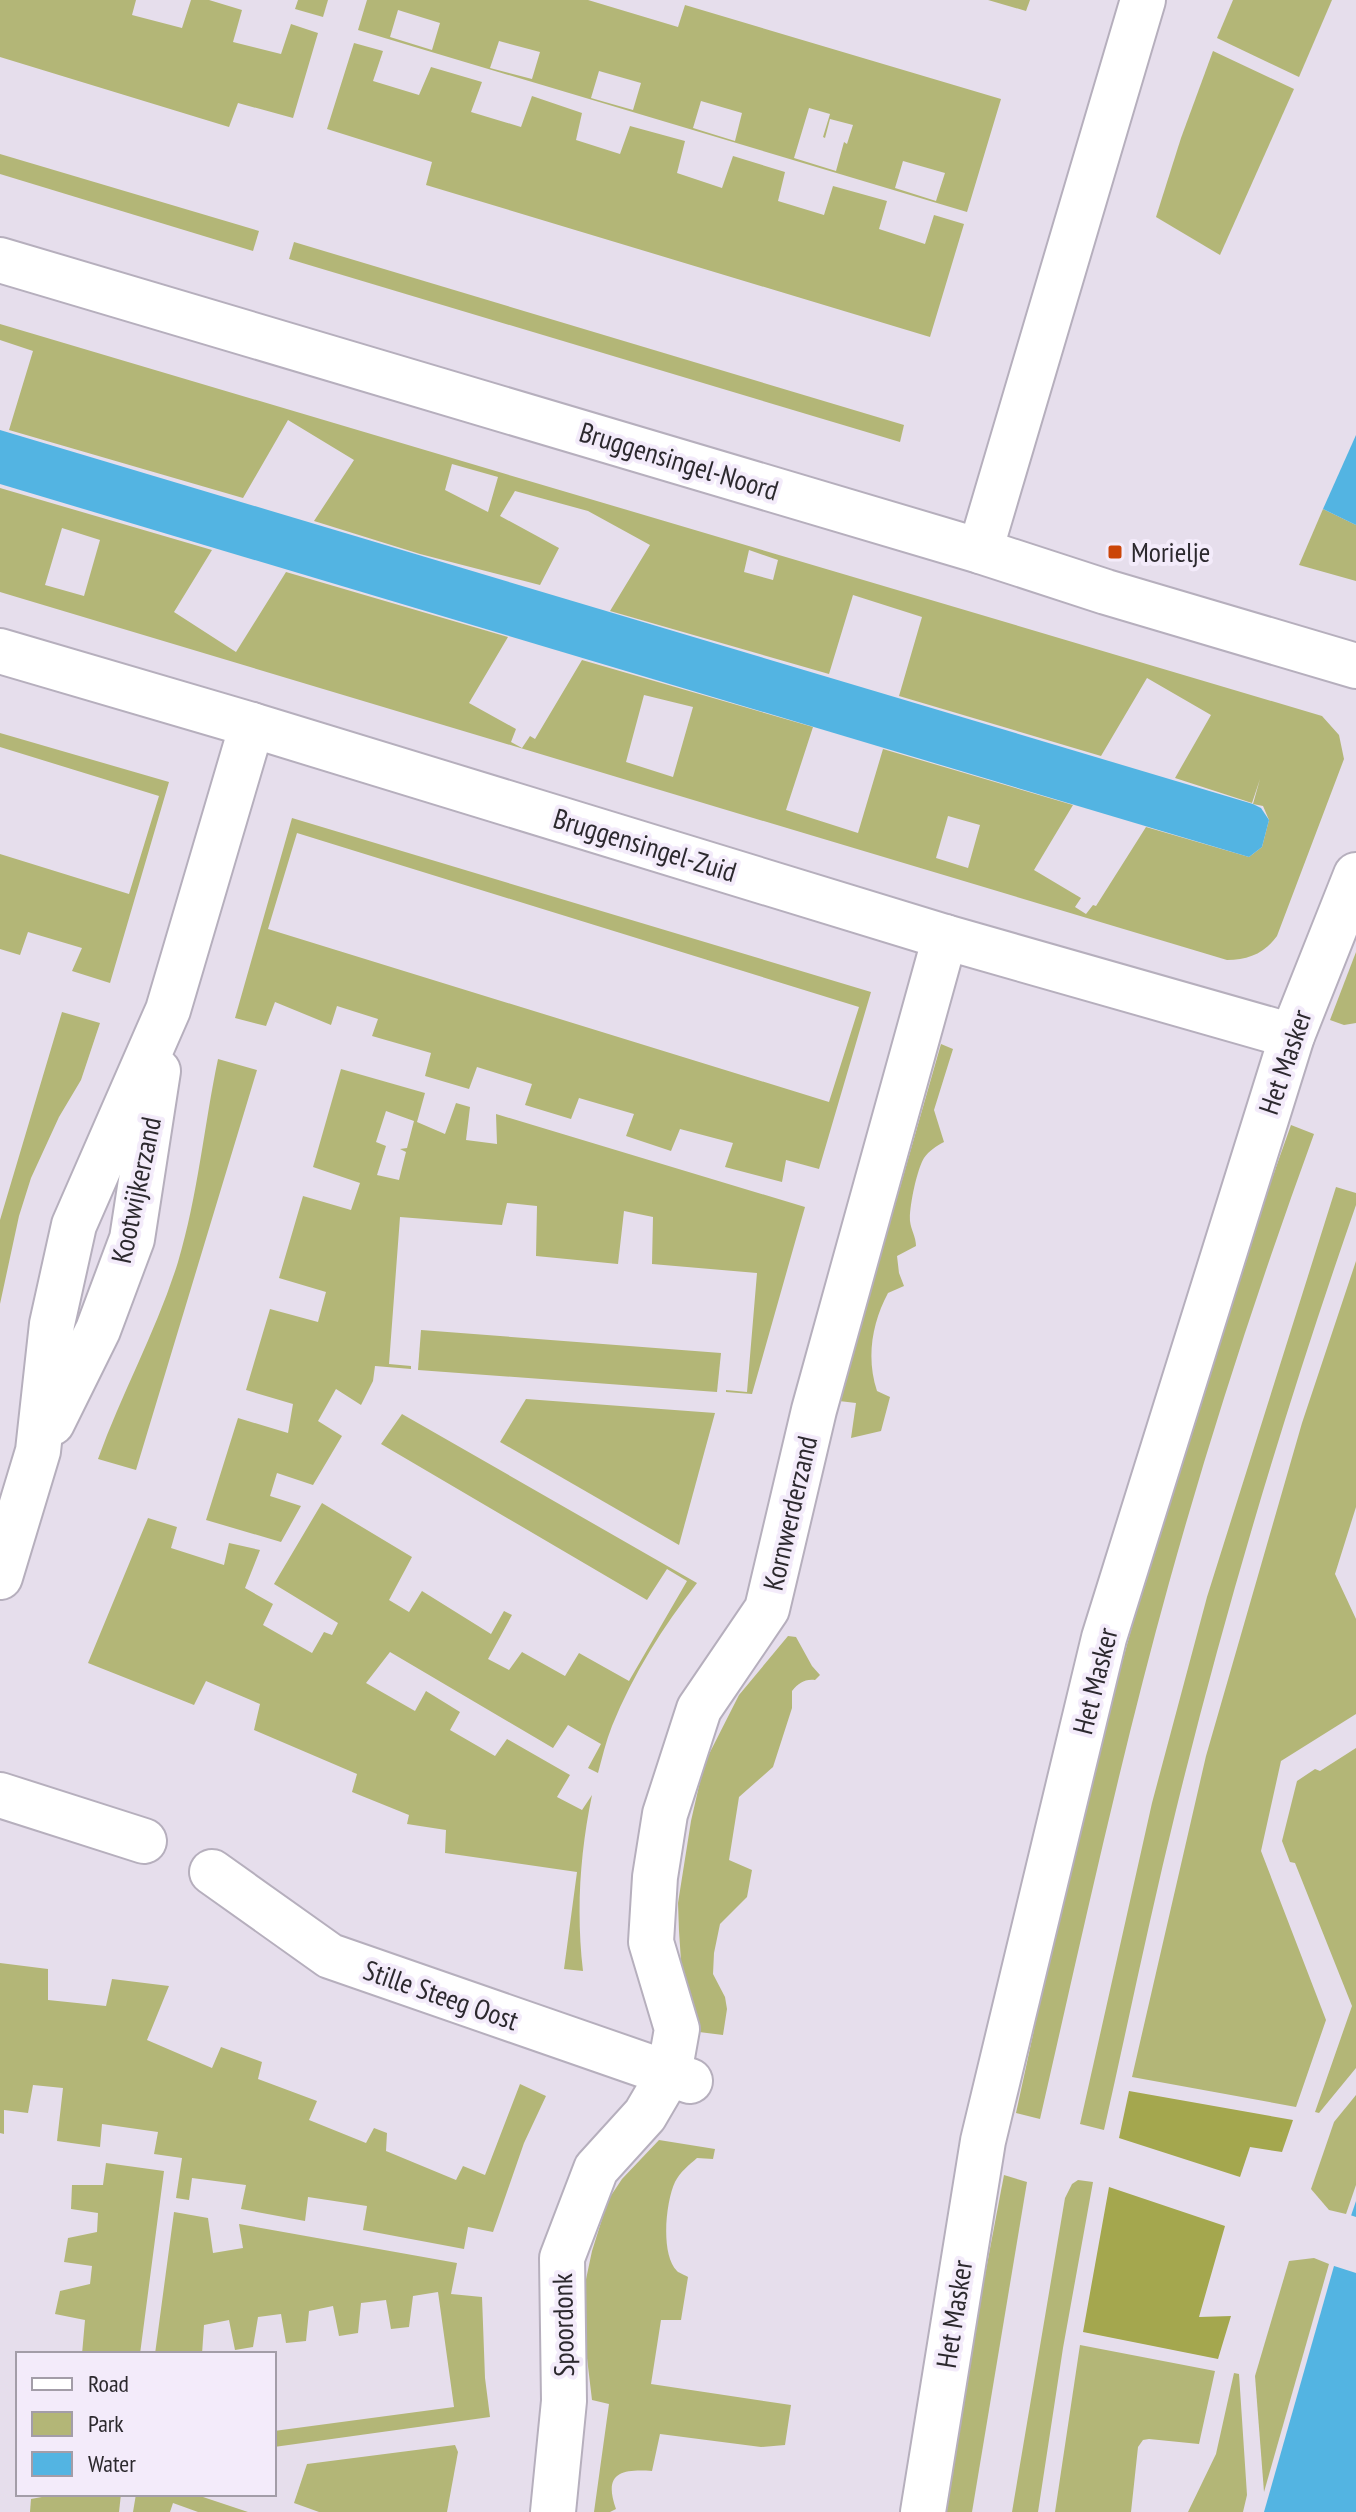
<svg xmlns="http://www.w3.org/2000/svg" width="1356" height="2512" font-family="'PT Sans Narrow',sans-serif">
<rect width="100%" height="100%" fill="#e6deec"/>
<!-- green -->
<g fill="#b3b677" fill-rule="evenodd">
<polygon points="0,0 136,0 132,15 182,28 191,0 209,0 242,10 233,42 281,54 291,24 318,33 293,118 238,103 229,127 0,57"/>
<polygon points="298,0 328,0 323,17 295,9"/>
<path d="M367,0H588L678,27L685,5L1001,99L967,212L358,30ZM398,10L440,23L432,50L390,37ZM499,41L540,52L532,79L490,68ZM599,71L641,83L633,110L591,98ZM701,101L742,113L735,141L693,128ZM809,108L830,114L823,137L825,138L830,119L853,125L847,144L844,142L836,171L794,158ZM903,161L945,173L936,201L895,188Z"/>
<polygon points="988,0 1030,0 1026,11"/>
<polygon points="1233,0 1332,0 1299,77 1217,38"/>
<polygon points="354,43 383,51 373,81 419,95 431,67 482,82 471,112 521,127 532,96 582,113 576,140 620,154 630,126 685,141 677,173 722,188 733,156 785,172 778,201 824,215 833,186 887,201 879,229 925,244 934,215 964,224 930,337 426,185 432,162 327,129"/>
<polygon points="1213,51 1294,89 1220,255 1156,217 1181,138"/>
<polygon points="0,154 259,231 253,251 0,174"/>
<polygon points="294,242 904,425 900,442 289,259"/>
<path d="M0,324L1322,716L1339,735L1344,759L1277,936C1265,953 1248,960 1227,960L0,592V488L212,550L174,612L236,652L286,572L508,637L469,703L516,729L511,742L522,748L530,736L535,739L582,660L813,727L786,810L858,833L883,749L1073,805L1034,870L1081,898L1075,907L1086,914L1093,905L1096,906L1146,827L1249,857L1262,847L1269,820L1263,806L1253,804L1260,779L1252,803L1175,778L1211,715L1147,678L1101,756L899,696L922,617L853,595L829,674L610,611L650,545L588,511L515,491L500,516L559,548L540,585L420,554L314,521L354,460L288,420L243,498L9,430L33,351L0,340ZM452,464L498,477L488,512L445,490ZM62,528L100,540L84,596L45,585ZM749,550L778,560L773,580L744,572ZM644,695L693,707L673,777L626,762ZM948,816L980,825L968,868L936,858Z"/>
<polygon points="1323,509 1356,525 1356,581 1299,565"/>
<polygon points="0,733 169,782 110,983 72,971 82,948 28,932 20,955 0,949 0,854 129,894 159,796 0,747"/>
<path d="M292,818L871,992L819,1169L786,1160L782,1182L725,1167L733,1143L680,1129L671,1151L626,1136L634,1114L579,1098L571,1119L525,1105L532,1084L477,1067L469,1089L425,1076L431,1053L372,1036L378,1019L337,1006L331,1025L275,1002L266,1026L235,1018ZM297,833L859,1007L829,1102L268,929Z"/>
<polygon points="1356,952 1356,1023 1344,1025 1330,1020"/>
<polygon points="62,1012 100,1023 81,1080 59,1117 31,1178 19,1216 0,1304 0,1220"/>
<path d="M941,1044L953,1049L934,1110L944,1142C936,1146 929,1151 924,1158C917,1169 909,1208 910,1221C911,1230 916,1237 916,1246L897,1256L899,1273L904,1286L888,1293C872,1323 866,1358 877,1391L890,1397L881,1431L851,1438L856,1403L839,1401Z"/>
<path d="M218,1059L257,1070L136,1470L98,1459C122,1392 157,1330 178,1262C198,1195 204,1126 218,1059Z"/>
<path d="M341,1069L425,1093L417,1122L445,1134L456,1103L470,1107L466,1140L497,1144L496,1114L805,1207L752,1394L726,1392V1390L747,1392L757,1273L652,1264L653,1217L624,1211L618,1264L536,1256L537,1206L507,1203L502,1225L400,1217L389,1364L411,1366V1369L375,1366L373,1381L361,1405L336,1389L318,1421L342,1436L313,1485L277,1473L270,1496L301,1506L281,1542L206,1520L238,1418L288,1433L293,1404L246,1390L270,1309L318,1322L326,1292L279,1278L303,1196L351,1210L360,1183L313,1167ZM386,1111L414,1121L407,1148L400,1149L406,1152L399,1180L377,1175L386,1146L376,1142Z"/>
<path d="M1291,1125L1314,1134C1260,1282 1211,1432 1169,1583C1120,1760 1081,1940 1040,2119L1016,2113C1041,1999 1064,1884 1093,1771C1150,1553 1215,1337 1291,1125Z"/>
<path d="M1336,1187L1356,1193V1205C1287,1403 1226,1606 1176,1810C1150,1916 1128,2023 1104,2130L1080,2124L1152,1803L1207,1597Z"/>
<polygon points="1356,1261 1356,1507 1335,1574 1356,1619 1356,1714 1281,1761 1261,1851 1326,2020 1296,2107 1132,2077 1206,1756 1302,1423"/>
<polygon points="421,1330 721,1353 717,1392 418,1370"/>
<polygon points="526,1399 715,1413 679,1545 500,1442"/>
<path d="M402,1414L697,1583C663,1627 633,1674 612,1726C606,1741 602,1758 598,1773L588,1768L601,1744L568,1725L553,1748L390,1652L366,1683L415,1711L426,1691L460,1712L450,1730L495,1756L507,1739L570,1775L557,1797L582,1810L592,1795C580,1853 576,1912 583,1971L564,1969L577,1872L445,1853L446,1830L407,1824L409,1815L352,1792L357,1774L254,1730L260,1704L206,1681L194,1705L88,1663L148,1518L177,1527L171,1548L224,1565L229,1543L260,1550L245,1588L273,1604L263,1625L312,1653L324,1632L332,1635L338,1623L274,1584L322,1503L412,1557L389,1600L409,1612L422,1591L491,1634L504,1611L512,1615L488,1659L509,1670L522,1652L565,1676L579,1653L629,1681L687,1581L667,1569L647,1600L381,1444Z"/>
<path d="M788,1636L796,1637L812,1666L820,1675L815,1680C804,1679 799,1683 792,1691V1708L773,1767L739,1797L729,1860L752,1870L747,1897L720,1924L714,1953L713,1974L725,1997L727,2009L723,2035L699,2032L681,1961L679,1931L678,1903L691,1821L704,1764L739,1695Z"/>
<polygon points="1356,1748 1356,2068 1319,2113 1315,2112 1352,2006 1295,1863 1290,1862 1282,1841 1297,1781 1315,1769 1320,1771"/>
<polygon points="0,1963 48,1969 48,2000 106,2006 112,1979 169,1986 147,2040 212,2068 221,2047 262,2062 258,2079 317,2101 309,2120 366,2143 374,2128 387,2133 386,2151 456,2180 463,2166 485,2175 520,2084 546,2096 524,2143 493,2232 468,2227 464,2249 363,2230 367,2206 308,2197 305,2221 241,2209 246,2185 192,2178 189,2200 176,2198 182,2158 154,2154 158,2132 102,2124 100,2147 57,2141 63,2088 33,2085 28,2113 4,2110 4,2134 0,2133"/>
<polygon points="1356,2095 1356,2185 1346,2214 1329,2210 1311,2189 1334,2122"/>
<path d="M659,2140L715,2149L713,2159L697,2158C689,2165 680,2172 675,2182C666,2201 660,2254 677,2271C677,2272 687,2276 688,2277L681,2320H661L651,2384L791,2405L785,2445L761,2447L660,2434L652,2471C621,2469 603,2473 616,2509L610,2512H594L609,2404L592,2400L582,2316L585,2284L592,2251L608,2200L622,2179Z"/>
<polygon points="106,2163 164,2171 140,2354 82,2354 85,2320 55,2314 60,2291 90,2284 92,2266 64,2262 68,2238 97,2232 98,2213 71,2209 72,2185 103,2185"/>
<polygon points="1004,2175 1027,2182 972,2512 945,2512 981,2296"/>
<polygon points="1078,2180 1093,2182 1063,2348 1038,2512 1012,2512 1065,2198 1072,2184"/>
<polygon points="174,2212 208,2218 213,2253 243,2248 239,2224 457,2263 451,2294 482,2297 485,2378 490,2417 274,2447 274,2431 454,2407 438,2292 413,2296 409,2327 391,2329 386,2300 361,2303 358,2333 339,2336 333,2306 309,2311 306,2341 286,2343 281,2314 258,2317 253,2347 235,2350 229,2320 204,2325 202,2354 155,2354"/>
<polygon points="1314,2258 1329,2264 1264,2492 1255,2376 1289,2261"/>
<polygon points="1080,2345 1215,2371 1199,2444 1149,2439 1143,2440 1138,2447 1131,2512 1055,2512"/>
<polygon points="1234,2373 1239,2374 1247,2495 1243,2512 1188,2512 1216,2454"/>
<polygon points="455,2445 458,2452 447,2512 319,2512 294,2503 307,2464"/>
<polygon points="58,2494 121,2494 119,2512 30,2512 31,2499"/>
<polygon points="136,2494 194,2494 248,2512 198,2512 173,2503 170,2512 133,2512"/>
</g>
<!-- forest -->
<g fill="#a4a74e">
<polygon points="1129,2091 1293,2120 1282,2152 1250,2147 1240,2177 1119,2138"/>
<polygon points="1109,2187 1225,2226 1199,2317 1231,2316 1218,2359 1083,2332"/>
</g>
<!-- water -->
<g fill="#53b4e2">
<polygon points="0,430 1253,804 1261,808 1269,820 1262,847 1249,857 0,484"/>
<polygon points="1356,435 1356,525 1323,509"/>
<polygon points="1356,2201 1356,2512 1264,2512 1334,2266"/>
</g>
<!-- pier -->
<polygon fill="#e6deec" points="1347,2214 1356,2217 1356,2273 1331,2265"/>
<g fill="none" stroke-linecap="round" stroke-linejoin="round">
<!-- minor casing -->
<g stroke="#b6afbd" stroke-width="48">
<g id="minor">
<polyline points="0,260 980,551 1106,592 1356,666"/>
<polyline points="980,551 1143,0"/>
<polyline points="0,651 252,725 945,937 1292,1036"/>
<polyline points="52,1423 98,1330 132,1239 158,1071"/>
<polyline points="0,1577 38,1451 52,1324 74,1225 168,1010 252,725"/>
<polyline points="0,1795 144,1841"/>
<polyline points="212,1872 330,1956 690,2081"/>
<polyline points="553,2512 564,2401 562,2258 596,2169 645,2115 669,2074 677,2029 651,1942 655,1877 665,1814 699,1709 767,1609 814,1410 945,937"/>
<polyline points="923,2512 983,2141 1104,1638 1292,1036 1356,875"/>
</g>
</g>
<!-- minor -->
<use href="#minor" stroke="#fff" stroke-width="44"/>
</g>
<!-- markers -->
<rect fill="#cb4508" stroke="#f3ebfa" stroke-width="3" x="1107" y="544" width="16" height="16" rx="4"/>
<g text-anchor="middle" stroke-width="8" stroke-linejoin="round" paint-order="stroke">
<!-- street labels -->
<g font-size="28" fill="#2c292e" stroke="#f3ebfa">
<text transform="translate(679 461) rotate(17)" y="10">Bruggensingel-Noord</text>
<text transform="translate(645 845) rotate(17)" y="10">Bruggensingel-Zuid</text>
<text transform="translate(1285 1062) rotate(-71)" y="10">Het Masker</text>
<text transform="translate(136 1190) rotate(-78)" y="10">Kootwijkerzand</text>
<text transform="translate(790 1513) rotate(-77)" y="10">Kornwerderzand</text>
<text transform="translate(1095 1681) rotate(-76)" y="10">Het Masker</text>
<text transform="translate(441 1995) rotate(19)" y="10">Stille Steeg Oost</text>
<text transform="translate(954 2314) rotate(-81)" y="10">Het Masker</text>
<text transform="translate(563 2325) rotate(-91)" y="10">Spoordonk</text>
</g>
<!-- poi labels -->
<g font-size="28" fill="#2c292e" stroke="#f3ebfa" text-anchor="start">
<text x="1131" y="562">Morielje</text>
</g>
</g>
<!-- legend -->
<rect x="16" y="2352" width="260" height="144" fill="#f3ebfa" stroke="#a39da8" stroke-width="2"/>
<rect x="32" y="2378" width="40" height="12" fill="#ffffff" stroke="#a39da8" stroke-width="2"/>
<text x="88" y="2392" font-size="24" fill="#2c292e">Road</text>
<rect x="32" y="2412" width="40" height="24" fill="#b3b677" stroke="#a39da8" stroke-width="2"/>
<text x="88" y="2432" font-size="24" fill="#2c292e">Park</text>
<rect x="32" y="2452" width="40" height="24" fill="#53b4e2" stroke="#a39da8" stroke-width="2"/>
<text x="88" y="2472" font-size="24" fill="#2c292e">Water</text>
</svg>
